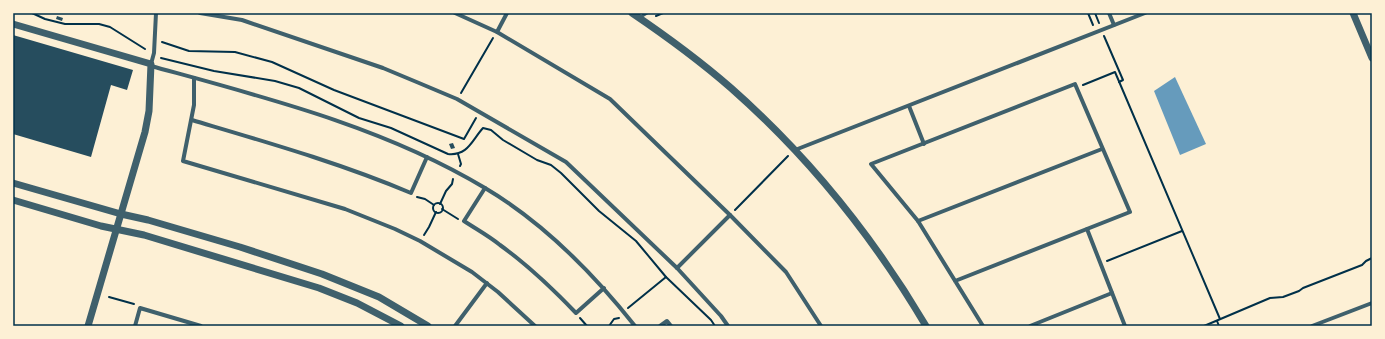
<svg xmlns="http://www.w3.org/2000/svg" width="1385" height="339" font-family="'Open Sans',sans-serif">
<rect width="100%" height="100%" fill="#fdf0d5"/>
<!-- water -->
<polygon fill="#669bbc" points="1175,77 1206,144 1180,155 1154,91"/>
<!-- building -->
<g fill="#264d5e">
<polygon points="57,16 63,18 62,21 56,19"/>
<polygon points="13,35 133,70 127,90 111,85 91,157 13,134"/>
<polygon points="453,143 455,148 451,149 449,144"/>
</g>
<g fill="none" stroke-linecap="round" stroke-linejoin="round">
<!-- path -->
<g stroke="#003049" stroke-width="2">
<polyline points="32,13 45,19 65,24 99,24 110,27 145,49"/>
<polyline points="1088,13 1093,25"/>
<polyline points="1095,13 1099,23"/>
<polyline points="656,16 663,13"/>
<polyline points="1104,36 1123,80 1119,82"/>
<polyline points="162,42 189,51 235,52 272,62 334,90 464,139 476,118"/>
<path d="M161,58L214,71L275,81L299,88L359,118L391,128L448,154C468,156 472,140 483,128L491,130L503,140L537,160L551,165L561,173L599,211L636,241L666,277L711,320L715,326"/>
<polyline points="1083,85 1115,72 1220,319"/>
<polyline points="461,93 493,38"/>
<polyline points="458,154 461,164 460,166"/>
<polyline points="417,197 425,199 434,205"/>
<circle cx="438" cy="208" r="5"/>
<polyline points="440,204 446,191 452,184 453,179"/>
<polyline points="442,209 458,219"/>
<polyline points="735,210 788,156"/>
<polyline points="424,235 429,227 436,212"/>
<polyline points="1107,261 1182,231"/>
<polyline points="109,297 134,304"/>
<polyline points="628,308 666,277"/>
<polyline points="580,318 587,326"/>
<polyline points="1217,321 1219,326"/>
<polyline points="609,326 614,319 619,318"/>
<polyline points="1204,326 1270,298 1283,297 1299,291 1303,288 1362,265 1366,261 1372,258"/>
</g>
<!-- service -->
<polyline stroke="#3f606c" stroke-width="3" points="639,18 647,13"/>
<!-- minor -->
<g stroke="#3f606c" stroke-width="4">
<polyline points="200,13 242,20 383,68 419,83 457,99 566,162 677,268 721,316 728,326"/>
<polyline points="455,13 497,32 610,99 730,215 786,272 821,326"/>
<polyline points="1109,13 1114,25"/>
<polyline points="497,32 507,13"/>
<polyline points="151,64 154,53 156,13"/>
<path d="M151,66C264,97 384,127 485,188C544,223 593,273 635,326"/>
<polyline points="194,78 194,105 183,161 345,209 395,229 420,241 472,272 498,292 535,326"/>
<polyline points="909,106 924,144"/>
<path d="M192,120C266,142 340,163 411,193L427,157"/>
<polyline points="795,150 1145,13"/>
<path d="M485,188L464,221C476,229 489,236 500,245C528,265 552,288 576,313L604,288"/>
<polyline points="918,221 1102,149"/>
<polyline points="1087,229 1125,326"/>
<polyline points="677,268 730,215"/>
<polyline points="955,281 1130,212 1075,84 871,164 918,221 983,326"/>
<polyline points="135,326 140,308 201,326"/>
<polyline points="455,326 487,283"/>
<polyline points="660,326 667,321 671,326"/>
<polyline points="1030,326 1112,293"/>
<polyline points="1312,326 1372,303"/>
</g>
<!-- tertiary -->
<g stroke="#3f606c" stroke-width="7">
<path d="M632,13C666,36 700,61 731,88C808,156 874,238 926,326"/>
<polyline points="1353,13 1372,58"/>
<polyline points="13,24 151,64 149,111 145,132 88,326"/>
<polyline points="13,183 121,214 148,220 240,247 322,274 379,297 428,326"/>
<polyline points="13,200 101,226 144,235 319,288 357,303 401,326"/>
</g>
</g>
<!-- border -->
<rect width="1385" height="339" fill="none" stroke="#fdf0d5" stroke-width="28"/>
<rect x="14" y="14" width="1357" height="311" fill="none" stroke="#003049" stroke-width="1.5"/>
</svg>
